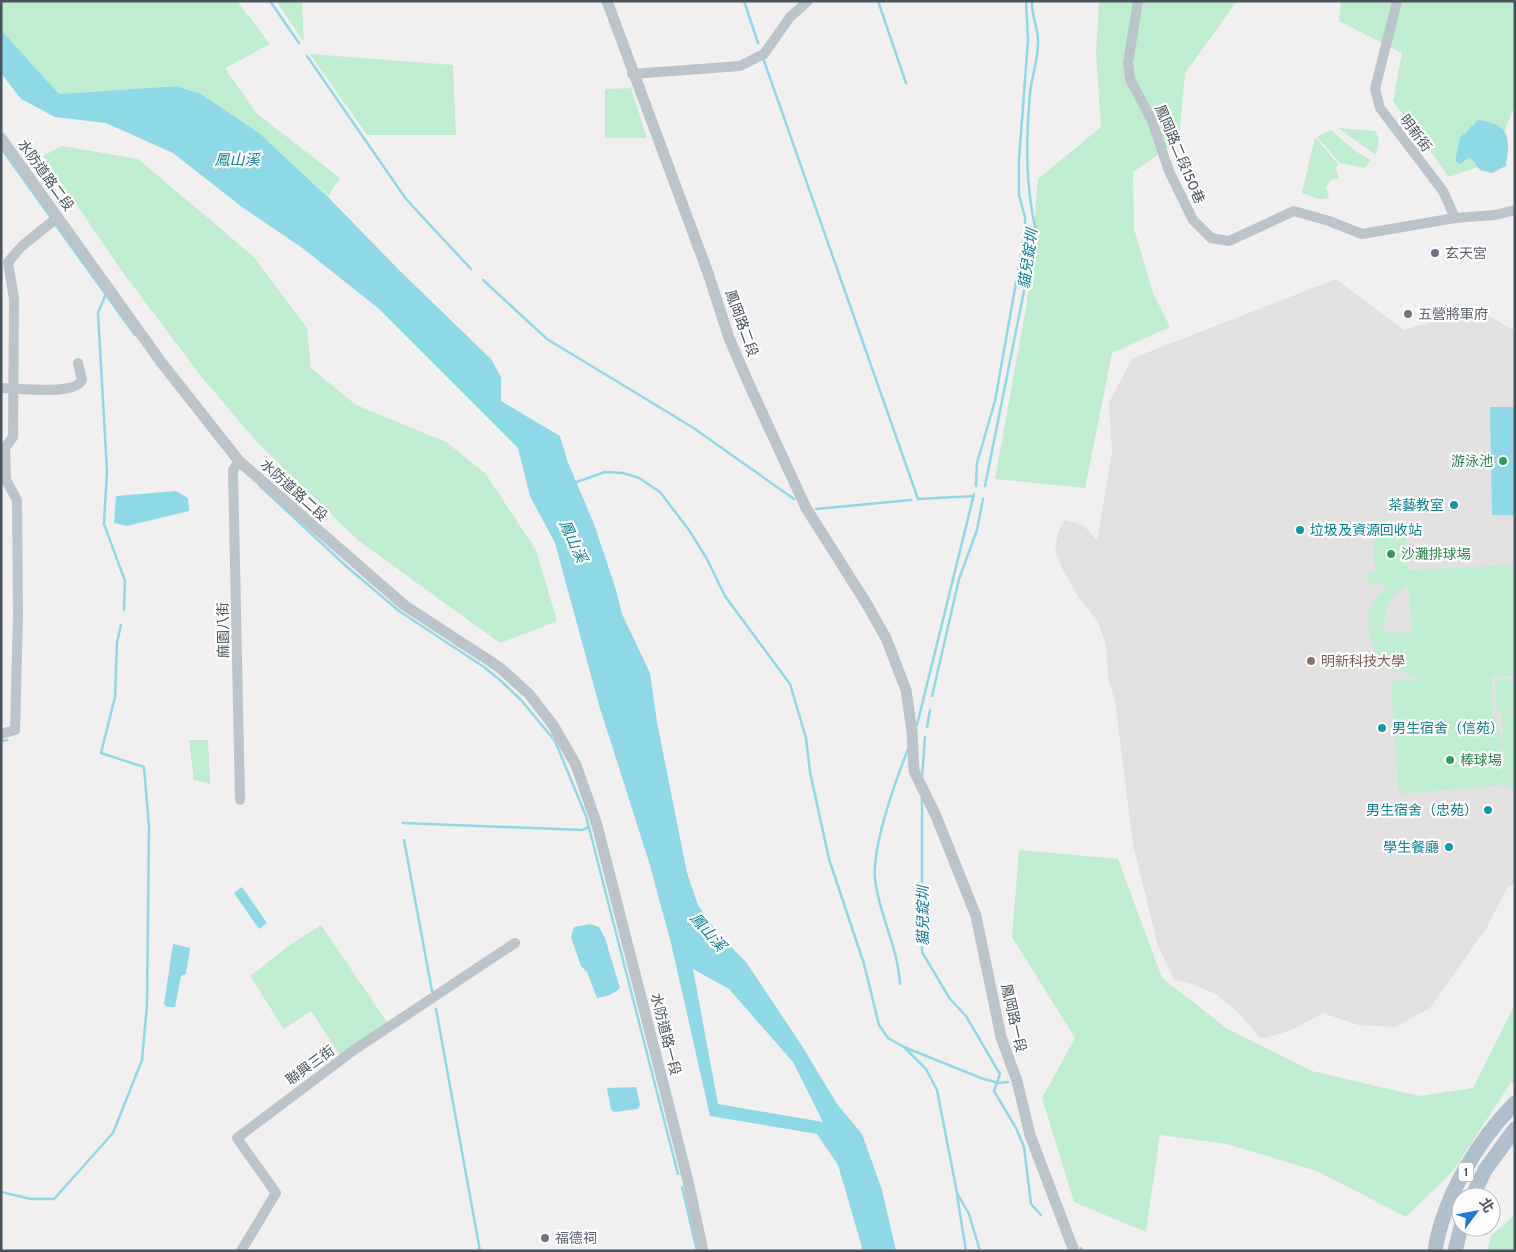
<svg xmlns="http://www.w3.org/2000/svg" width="1516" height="1252" font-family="Cabin,'Noto Sans TC',sans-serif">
<rect width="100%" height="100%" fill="#f1efef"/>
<!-- education -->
<polygon fill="#e2e0e1" points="1336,279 1404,330 1477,309 1515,331 1515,884 1507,888 1487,927 1430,1008 1396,1027 1358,1025 1323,1013 1292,1030 1261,1039 1238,1012 1217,995 1192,984 1174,980 1158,946 1133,844 1115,701 1108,678 1106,644 1097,620 1079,598 1062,568 1055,550 1058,532 1065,520 1083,525 1097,540 1112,452 1109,402 1133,358"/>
<!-- green -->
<g fill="#bfedcf" fill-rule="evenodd">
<polygon points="1,1 237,1 270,44 225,68 256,113 340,178 328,196 259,133 201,94 177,86 59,94 1,30"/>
<polygon points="276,1 302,1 304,42"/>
<polygon points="1099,1 1237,1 1185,73 1179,140 1133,172 1134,229 1153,293 1170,327 1112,353 1085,488 995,479 1027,302 1038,179 1101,127 1096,52"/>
<polygon points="1341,1 1515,1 1515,105 1492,162 1449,177 1393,101 1402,53 1339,21"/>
<polygon points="310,54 453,65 456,135 367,135"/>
<polygon points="631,88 647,138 605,138 605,89"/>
<polygon points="1338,128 1375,131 1379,139 1376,155"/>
<polygon points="1331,130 1355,151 1371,160 1365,168 1340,163 1317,137"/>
<polygon points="1315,137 1338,164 1336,169 1339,179 1332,179 1326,187 1329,198 1319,199 1302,193"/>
<polygon points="62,146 138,159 253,256 307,328 311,368 356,405 446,442 485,473 536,550 557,621 500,643 359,541 255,440 200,375 124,274 43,156"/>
<path d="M1406,537L1408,570L1515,565V676L1492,677L1493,714L1502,735L1504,785L1399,794L1391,681L1422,679C1412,675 1399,672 1389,667C1374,658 1365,631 1368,614C1371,604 1380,593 1387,584H1368V572L1375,571L1373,538ZM1408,584L1413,632L1385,633C1381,611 1390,596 1408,584Z"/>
<polygon points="1515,679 1515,711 1497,712 1495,680"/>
<polygon points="1502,713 1515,713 1515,788 1505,788"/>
<polygon points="189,740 208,740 210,784 194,780"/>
<polygon points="1019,850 1118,859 1162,978 1229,1030 1312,1071 1419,1096 1473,1088 1515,1004 1515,1081 1510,1084 1453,1171 1406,1217 1317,1171 1227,1144 1160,1135 1146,1232 1074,1202 1042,1098 1075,1038 1012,937"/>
<polygon points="321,925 387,1022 340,1055 311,1011 284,1029 250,976 290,945"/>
<polygon points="1515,1215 1515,1251 1487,1251 1491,1236"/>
</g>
<!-- water -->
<g fill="#8ed9e8" fill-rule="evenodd">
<path d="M1,30L59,94L177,86L201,94L259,133L327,196L399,270L491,359L501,377V401L560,436L567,460L594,524L616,590L622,614L650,673L657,722L687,873L698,905L718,934L746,962L802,1046L837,1104L862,1134L882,1190L896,1251H863L838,1165L817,1134L710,1116L671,943L649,862L599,705L555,543L530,496L518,448L378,308L301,247L242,207L173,153L106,123L55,117L21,99L1,73ZM693,969L729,989L793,1062L823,1122L718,1104Z"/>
<path d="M1478,120C1509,124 1511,136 1506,166L1492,173L1480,170L1470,157L1460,164L1455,161L1460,138Z"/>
<polygon points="1490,407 1515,407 1515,515 1492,515"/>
<polygon points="176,491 188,498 189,511 127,526 114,523 116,496"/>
<polygon points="242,887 267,923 259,929 234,893"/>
<path d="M590,924L599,927L605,938L620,988C614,994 605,997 597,998L587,972L581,966L571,937L574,927Z"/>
<polygon points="173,944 190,948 186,974 181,976 175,1007 167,1007 164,1004"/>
<polygon points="636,1087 640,1104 638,1109 614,1112 611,1109 607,1088"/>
</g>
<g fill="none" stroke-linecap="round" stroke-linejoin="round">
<!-- stream -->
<g stroke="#8ed9e8" stroke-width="2.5">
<polyline points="270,1 299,43"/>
<polyline points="744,1 758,43"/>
<polyline points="878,1 906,83"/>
<polyline points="307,56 406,199 471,269"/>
<polyline points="763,58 918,499 974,496"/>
<polyline points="1,148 52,219"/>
<polyline points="55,224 135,335"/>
<polyline points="483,280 547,339 692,427 794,499"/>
<polyline points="105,296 98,313 107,471 104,524 125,581 124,610"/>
<polyline points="574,483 605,472 623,473 639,478 660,492 689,530 707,559 725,596 790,684 806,738 810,772 829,859 864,964 879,1025 888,1038 904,1047 981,1078 998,1083 1008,1082"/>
<polyline points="259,485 346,566 399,611 484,667 501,681 521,700 555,741 586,816 678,1174"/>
<polyline points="976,486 977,463 995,401 1025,232 1025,217 1019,195 1019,160 1028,40 1026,1"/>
<path d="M985,486L1036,231C1025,185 1026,140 1030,93C1032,76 1038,60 1038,43C1039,29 1031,16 1032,1"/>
<polyline points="816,509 911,500"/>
<polyline points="932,696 959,579 977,530 983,499"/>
<polyline points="917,725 974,494"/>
<polyline points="927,727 930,710"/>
<polyline points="1,741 7,740"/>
<polyline points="922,778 925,737"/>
<polyline points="922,798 922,952 950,999 966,1016 1000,1074 994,1091 1016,1128 1024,1147 1031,1204 1041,1215"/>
<polyline points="403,823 582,830 589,827"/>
<polyline points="404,840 432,991"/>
<path d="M900,984C898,947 879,915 875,879C872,846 896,780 908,749"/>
<polyline points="436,1009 480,1251"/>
<polyline points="905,1048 926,1069 937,1090 957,1193 969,1214 980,1251"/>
<polyline points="682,1187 697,1251"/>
<polyline points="1,1192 31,1199 54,1199 113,1133 142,1060 147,1005 149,827 144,767 101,753 115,697 117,642 121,625"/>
<polyline points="957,1195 966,1251"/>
<polyline points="1081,1248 1082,1251"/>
</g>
<!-- minor -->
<g stroke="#bbc4cb" stroke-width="10">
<polyline points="1138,1 1128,63 1130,79 1152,121 1169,171 1193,220 1211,238 1229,241 1294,211 1329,221 1362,234 1455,218"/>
<polyline points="1397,1 1375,89 1380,108 1443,191 1455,218 1495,215 1515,210"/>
<polyline points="632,74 740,66 764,54 790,17 808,1"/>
<path d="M1,388C18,388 75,396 82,380L78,363"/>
<polyline points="239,461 233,470 240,800"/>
<polyline points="1,734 15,730 18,615 17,500 6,480 5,448 13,437 14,299 8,262 22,246 58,217"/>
<polyline points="241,1251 276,1193 237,1138 354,1050 515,943"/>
</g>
<!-- tertiary -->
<g stroke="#bbc4cb" stroke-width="11">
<polyline points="607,1 708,273 729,338 748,382 806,508 865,601 886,638 906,690 912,731 914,771 936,816 976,916 1001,1037 1017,1081 1030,1135 1074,1251"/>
<polyline points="1,138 161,362 239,461 404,605 499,667 529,694 553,725 576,765 597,825 688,1181 703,1251"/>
</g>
<!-- primary -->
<g stroke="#b0bfcd" stroke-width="15">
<polyline points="1472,1197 1485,1170 1515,1129"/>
<path d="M1435,1251C1443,1198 1478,1140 1515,1103"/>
<polyline points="1455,1251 1461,1227"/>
</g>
</g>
<!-- markers -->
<g fill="#6b7280" stroke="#fff" stroke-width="2">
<circle cx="1435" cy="253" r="5"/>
<circle cx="1408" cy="314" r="5"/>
<circle cx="545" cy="1238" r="5"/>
</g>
<g fill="#2e9e5b" stroke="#fff" stroke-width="2">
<circle cx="1503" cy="461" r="5"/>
<circle cx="1391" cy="554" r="5"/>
<circle cx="1450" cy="760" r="5"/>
</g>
<g fill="#0f9aa8" stroke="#fff" stroke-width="2">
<circle cx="1454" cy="505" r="5"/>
<circle cx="1300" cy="530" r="5"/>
<circle cx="1382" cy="728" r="5"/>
<circle cx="1488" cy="810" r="5"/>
<circle cx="1449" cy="847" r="5"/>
</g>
<circle fill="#8d6e63" stroke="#fff" stroke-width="2" cx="1311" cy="661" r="5"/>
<g text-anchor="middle" stroke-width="4.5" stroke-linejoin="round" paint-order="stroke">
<!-- shield labels -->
<rect fill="#fff" stroke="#7f878d" stroke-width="1" x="1458.5" y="1162.5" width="15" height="19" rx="4"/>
<g font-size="12" font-weight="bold" fill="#48535c">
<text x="1466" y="1176">1</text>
</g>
<!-- street labels -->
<g font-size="14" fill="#48535c" stroke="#fff">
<text transform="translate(1416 133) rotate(53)" y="5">明新街</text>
<text transform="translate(1180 154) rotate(67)" y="5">鳳岡路二段150巷</text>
<text transform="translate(46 175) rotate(54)" y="5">水防道路二段</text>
<text transform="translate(742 323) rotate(70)" y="5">鳳岡路二段</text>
<text transform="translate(294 490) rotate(42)" y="5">水防道路二段</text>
<text transform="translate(223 630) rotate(-91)" y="5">麻園八街</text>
<text transform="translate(1014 1018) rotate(77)" y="5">鳳岡路一段</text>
<text transform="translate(666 1034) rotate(76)" y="5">水防道路一段</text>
<text transform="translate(310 1065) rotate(-36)" y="5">聯興三街</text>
</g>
<!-- worship labels -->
<g font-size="14" fill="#5b616d" stroke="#fff" text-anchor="start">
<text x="1445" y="258">玄天宮</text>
<text x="1418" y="319">五營將軍府</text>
<text x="555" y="1243">福德祠</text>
</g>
<!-- leisure labels -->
<g font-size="14" fill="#27864d" stroke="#fff" text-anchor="start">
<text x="1493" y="466" text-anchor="end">游泳池</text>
<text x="1401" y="559">沙灘排球場</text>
<text x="1460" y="765">棒球場</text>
</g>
<!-- culture labels -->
<g font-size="14" fill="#0d838f" stroke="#fff" text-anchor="end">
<text x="1444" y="510">茶藝教室</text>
<text x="1310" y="535" text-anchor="start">垃圾及資源回收站</text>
<text x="1392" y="733" text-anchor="start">男生宿舍（信苑）</text>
<text x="1478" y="815">男生宿舍（忠苑）</text>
<text x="1439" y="852">學生餐廳</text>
</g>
<!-- education labels -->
<g font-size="14" fill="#785e54" stroke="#fff" text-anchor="start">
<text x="1321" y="666">明新科技大學</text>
</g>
<!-- water labels -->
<g font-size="15" font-style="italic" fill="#128095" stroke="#fff">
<text x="237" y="165">鳳山溪</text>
<text transform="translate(1028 259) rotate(-82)" y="5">貓兒錠圳</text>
<text transform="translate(573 541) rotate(65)" y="5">鳳山溪</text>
<text transform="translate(923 916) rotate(-90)" y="5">貓兒錠圳</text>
<text transform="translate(708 932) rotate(48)" y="5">鳳山溪</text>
</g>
</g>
<!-- border -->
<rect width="1516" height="1252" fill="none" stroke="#48535c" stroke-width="5"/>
<!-- north arrow -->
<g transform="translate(1476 1212) rotate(58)"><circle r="24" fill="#ffffff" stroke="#b6babe"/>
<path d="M0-4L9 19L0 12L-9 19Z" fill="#2079da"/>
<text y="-8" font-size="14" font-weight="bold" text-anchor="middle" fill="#48535c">北</text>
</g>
</svg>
